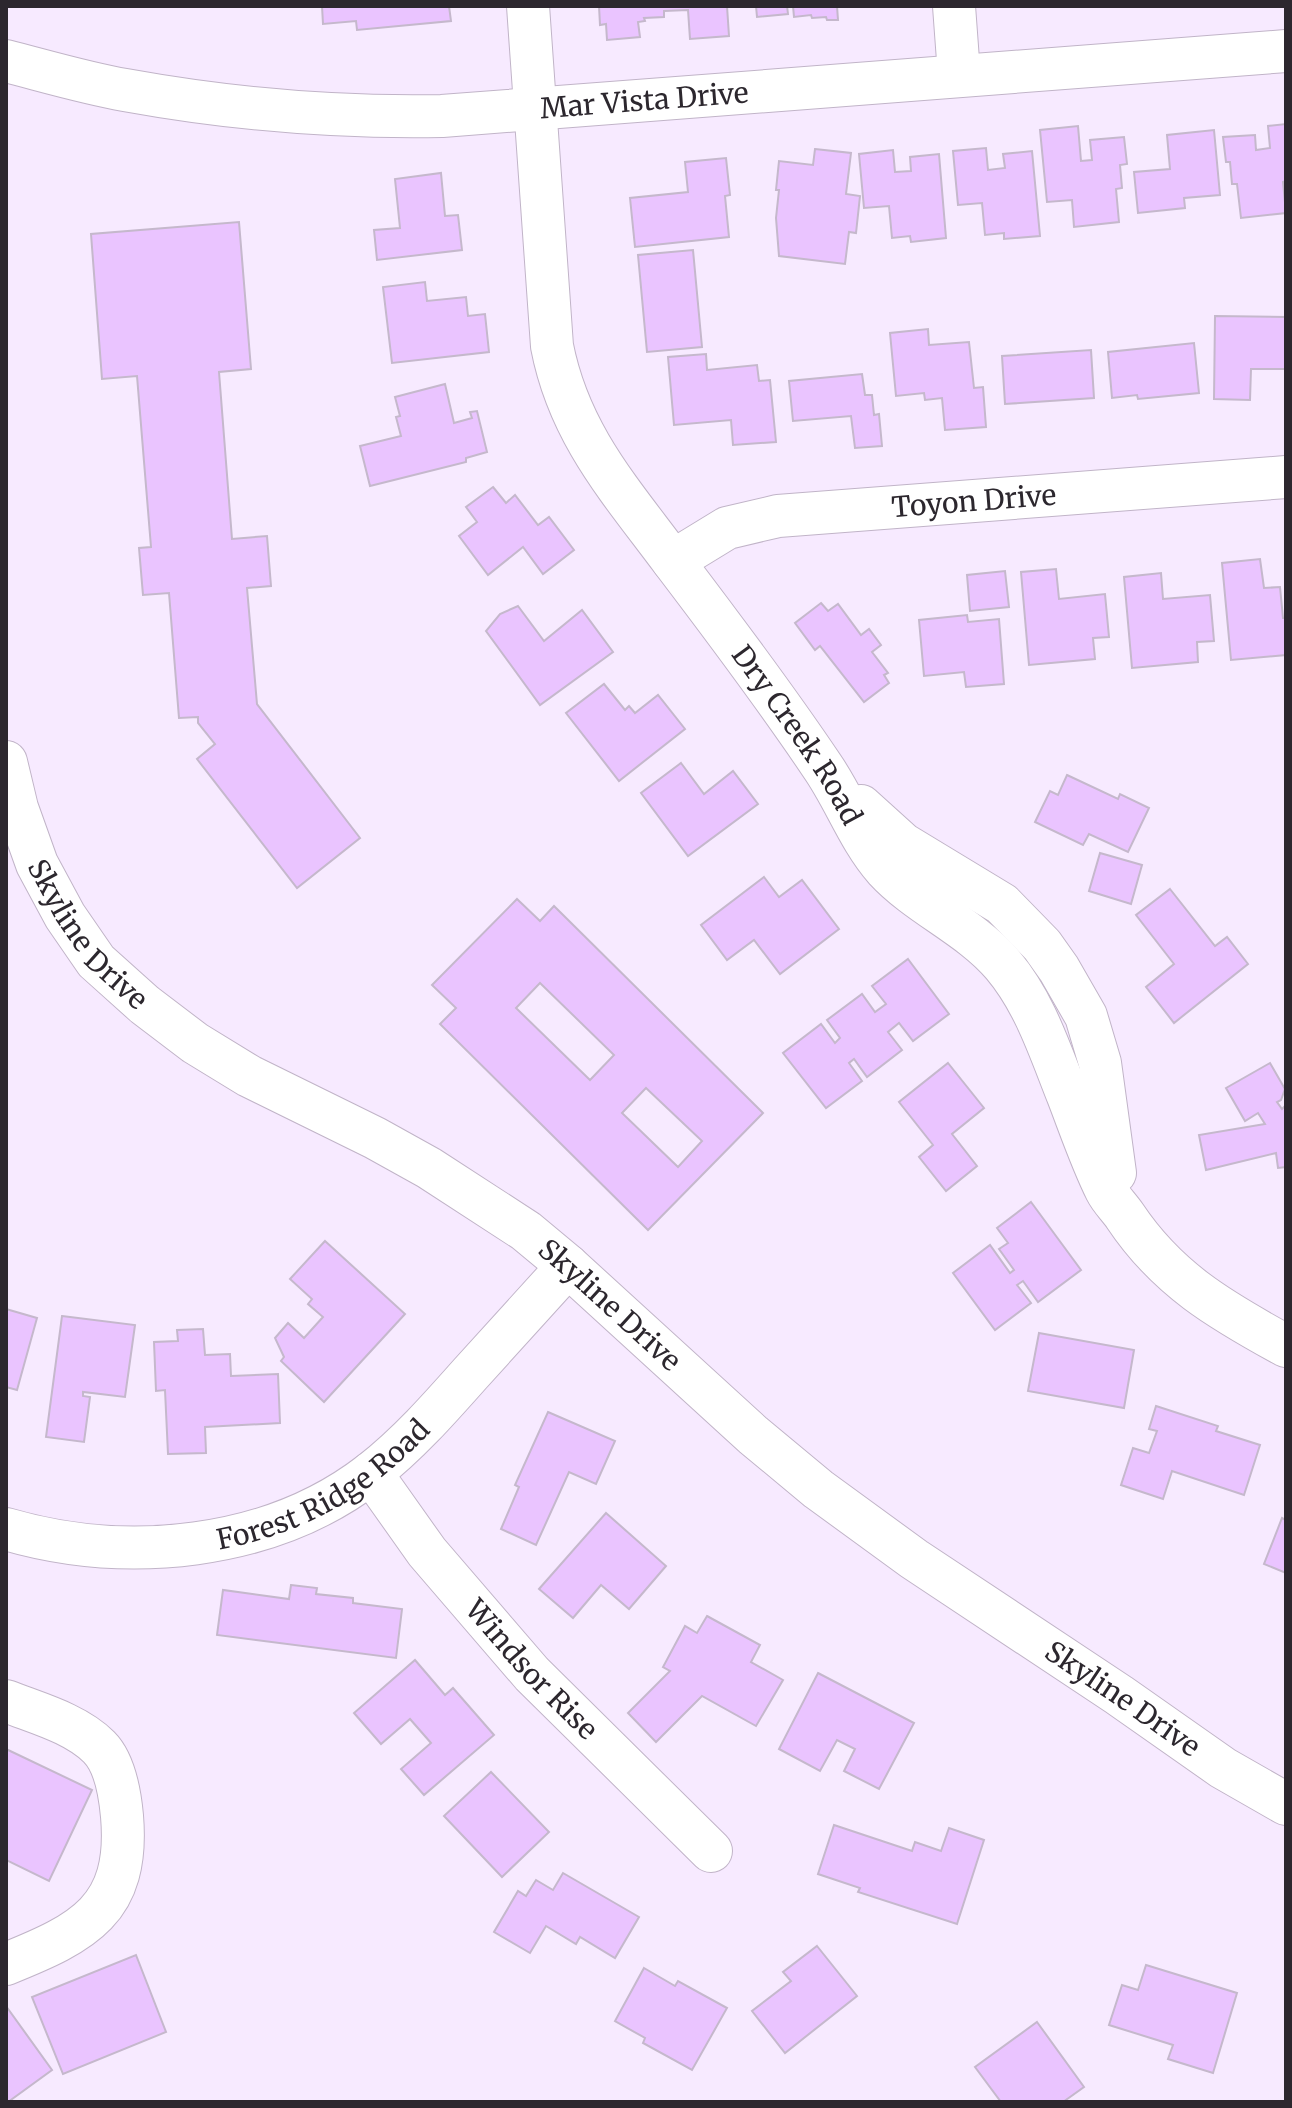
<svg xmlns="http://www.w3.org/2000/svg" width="1292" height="2108" font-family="Merriweather,serif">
<rect width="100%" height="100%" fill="#f7eaff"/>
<!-- building -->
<g fill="#eac4ff" stroke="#c5b8cc" stroke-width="2" fill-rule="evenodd">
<polygon points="322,6 449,6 451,21 357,30 356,21 323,24"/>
<polygon points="599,6 727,6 729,36 690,39 688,10 664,11 664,17 644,18 645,21 638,22 640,37 607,40 606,24 600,25"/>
<polygon points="756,6 787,6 788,14 757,17"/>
<polygon points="793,6 837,6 838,20 827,20 826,17 812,18 811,15 794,17"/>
<polygon points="1286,124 1286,181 1283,182 1286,213 1241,218 1237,184 1232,184 1230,162 1226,162 1223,137 1255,135 1256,150 1270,148 1268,126"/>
<polygon points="1078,126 1081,161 1092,160 1090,140 1124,137 1127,164 1120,165 1122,188 1116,189 1119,222 1074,227 1072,200 1047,202 1040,130"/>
<polygon points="1214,130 1220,195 1184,198 1185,208 1138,213 1134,172 1170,169 1167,135"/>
<polygon points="986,148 988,170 1005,168 1003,154 1032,151 1040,236 1004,239 1004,233 985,235 982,203 958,205 953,151"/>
<polygon points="815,149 851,153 846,194 860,196 856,233 849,232 845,264 779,256 776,218 779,190 776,190 779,161 813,165"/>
<polygon points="893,150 895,172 911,171 910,157 939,154 946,238 911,242 910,236 892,238 889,206 864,208 859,154"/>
<polygon points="726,158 730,195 725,196 729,237 635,247 630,198 688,192 685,162"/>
<polygon points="441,173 445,216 458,215 462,250 377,260 374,230 400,228 395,179"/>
<polygon points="239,222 251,369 219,372 232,539 267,536 271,586 247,588 257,704 360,838 297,888 197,759 215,744 198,723 198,717 179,718 169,593 143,595 139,548 151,547 137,376 102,379 91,234"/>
<polygon points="693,250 702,347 647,352 638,255"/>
<polygon points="425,282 427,301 466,297 468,316 485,314 489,352 392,363 383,287"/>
<polygon points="1215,316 1286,317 1286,369 1251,369 1250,400 1214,399"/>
<polygon points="928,329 929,345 969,342 974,388 983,387 986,427 945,430 942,398 925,400 924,393 896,396 890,333"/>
<polygon points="1194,343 1199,393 1138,399 1137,395 1112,398 1108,352"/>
<polygon points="1091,350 1094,398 1005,404 1002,356"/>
<polygon points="706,354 707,370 757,365 759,381 770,380 776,442 733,445 731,420 674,425 668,357"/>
<polygon points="862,374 865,395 872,395 874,415 879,414 882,446 855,448 851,416 793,421 789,381"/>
<polygon points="445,384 454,423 472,418 470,412 477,411 487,452 466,458 466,462 370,486 360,446 401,436 396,417 400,416 395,397"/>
<polygon points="493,487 506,503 515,495 538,525 549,517 574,550 543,574 523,547 488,575 459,536 477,522 466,507"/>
<polygon points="1260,559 1264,588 1280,587 1283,618 1286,618 1286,655 1231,660 1222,563"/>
<polygon points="1056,569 1059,599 1105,594 1109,637 1093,638 1095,659 1029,665 1021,572"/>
<polygon points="1005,571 1009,607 970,611 967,575"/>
<polygon points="1161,573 1163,599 1210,595 1214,641 1197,642 1198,662 1132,668 1124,577"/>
<polygon points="821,603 828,611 838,604 861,635 869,629 881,645 872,652 888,673 884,675 889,683 864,702 820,646 815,650 795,623"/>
<polygon points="518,606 544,641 582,610 613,652 540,705 486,631 500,614"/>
<polygon points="967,615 968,622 999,619 1004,684 966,687 964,672 924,676 919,620"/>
<polygon points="604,684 625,710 629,706 635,713 658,695 685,729 619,781 566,713"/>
<polygon points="681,763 704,794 733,771 758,804 688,856 641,793"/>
<polygon points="1067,775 1118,799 1120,794 1149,808 1128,852 1089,834 1083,845 1035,822 1050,791 1058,795"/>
<polygon points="1100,853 1142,865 1131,904 1089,891"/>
<polygon points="764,877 779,897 802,880 839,929 780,974 754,940 727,960 701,925"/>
<polygon points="1170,889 1215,946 1227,937 1248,964 1174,1023 1146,987 1174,964 1136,915"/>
<path d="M517,899L540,921L554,906L763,1113L648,1230L440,1024L456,1008L432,985ZM540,983L614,1055L590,1080L516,1008ZM646,1088L702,1141L678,1167L622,1113Z"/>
<polygon points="908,959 949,1014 913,1041 899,1023 888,1032 902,1050 867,1077 854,1059 849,1063 862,1081 826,1108 783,1053 821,1024 835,1043 840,1038 827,1020 862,994 875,1012 886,1004 872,986"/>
<polygon points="948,1063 984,1108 952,1134 977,1166 946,1191 919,1157 933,1145 899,1102"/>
<polygon points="1270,1063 1285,1089 1281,1100 1277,1102 1282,1109 1286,1105 1286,1167 1278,1168 1276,1153 1206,1170 1199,1135 1265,1124 1258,1113 1245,1121 1226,1088"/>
<polygon points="1031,1202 1081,1270 1038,1302 1023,1281 1017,1285 1031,1303 995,1330 953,1273 990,1245 1010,1273 1014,1270 999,1249 1008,1243 997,1228"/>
<polygon points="325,1241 405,1314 324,1402 281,1361 284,1357 275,1338 288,1323 304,1338 323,1317 308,1304 312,1299 290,1279"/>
<polygon points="6,1309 37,1318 17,1390 6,1387"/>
<polygon points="62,1316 135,1325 125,1397 83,1392 83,1396 90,1397 84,1442 46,1437"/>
<polygon points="203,1329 205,1355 230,1354 231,1376 278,1374 280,1423 205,1427 206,1453 168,1454 165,1390 156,1391 154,1342 178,1341 177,1330"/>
<polygon points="1039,1333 1134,1350 1124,1408 1028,1391"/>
<polygon points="1156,1406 1218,1426 1216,1431 1260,1445 1244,1495 1172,1471 1163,1499 1121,1485 1133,1448 1149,1453 1157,1431 1149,1429"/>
<polygon points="548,1412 615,1441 596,1484 569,1472 536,1545 501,1529 519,1487 515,1485"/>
<polygon points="606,1513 666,1566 629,1609 601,1585 573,1618 539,1589"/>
<polygon points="1282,1518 1286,1520 1286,1573 1264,1564"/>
<polygon points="291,1585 317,1588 316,1594 353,1598 353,1603 402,1609 396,1658 217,1635 223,1590 289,1599"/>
<polygon points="707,1616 760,1645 751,1662 783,1680 756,1726 702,1696 656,1742 628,1713 670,1671 663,1667 685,1626 697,1633"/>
<polygon points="415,1660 445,1695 453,1688 494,1735 424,1795 401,1769 431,1743 410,1719 381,1744 354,1713"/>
<polygon points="818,1673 914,1723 879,1789 844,1771 855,1749 837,1740 820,1771 779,1749"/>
<polygon points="6,1749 92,1790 49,1881 6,1860"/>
<polygon points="491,1772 549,1832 502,1877 444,1816"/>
<polygon points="834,1825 912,1851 915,1842 941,1851 949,1828 984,1840 957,1924 858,1892 860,1888 818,1874"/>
<polygon points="563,1873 639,1917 615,1958 580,1937 576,1944 546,1926 530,1953 494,1932 518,1891 526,1896 536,1880 553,1890"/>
<polygon points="817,1946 857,1996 785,2053 752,2011 791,1981 783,1972"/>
<polygon points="136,1955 166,2032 63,2074 32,1997"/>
<polygon points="1146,1965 1237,1993 1213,2073 1168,2059 1173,2045 1109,2025 1122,1985 1138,1990"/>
<polygon points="644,1968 675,1986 678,1981 727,2008 692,2070 643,2043 645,2038 615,2021"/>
<polygon points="6,2006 52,2070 8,2102 6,2102"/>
<polygon points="1037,2022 1084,2087 1063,2102 1001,2102 975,2067"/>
</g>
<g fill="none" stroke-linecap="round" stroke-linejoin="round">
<!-- minor casing -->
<g stroke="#c1b4c8" stroke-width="44">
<g id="minor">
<path id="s1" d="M528,6L552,346C569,434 620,490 672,560C723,627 775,696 822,766C845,799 858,838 885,869C919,906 970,926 1003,965C1035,1003 1050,1051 1068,1096C1080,1127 1091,1160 1106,1190C1111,1200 1119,1207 1125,1216C1167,1279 1220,1310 1286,1346"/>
<polyline points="954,6 959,74"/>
<path id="s2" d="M6,61C45,71 85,83 125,90C230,109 336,118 442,116L1286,51"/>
<path id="s3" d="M673,561L727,528L778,516L1286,477"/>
<path id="s4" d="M6,762L17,808L37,864L65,916L96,961L145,1005L195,1043L249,1076L375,1138L429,1168L526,1231L568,1266L753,1435L818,1489L914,1559L1119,1695L1223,1768L1286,1804"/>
<polyline points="861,806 903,844 1002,904 1042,945 1059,969 1086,1016 1100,1063 1115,1173"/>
<path id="s5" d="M371,1473L427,1552L532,1674L711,1851"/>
<path id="s6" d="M6,1529C126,1564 270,1551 371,1473C408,1444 439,1409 470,1374C503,1338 535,1302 568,1266"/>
<path d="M6,1701C36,1713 75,1723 99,1747C115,1763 120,1794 122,1816C130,1910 83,1933 6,1964"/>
</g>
</g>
<!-- minor -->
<use href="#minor" stroke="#fff" stroke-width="42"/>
</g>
<g text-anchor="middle" stroke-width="6" stroke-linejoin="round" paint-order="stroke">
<!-- street labels -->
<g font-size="28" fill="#2c272e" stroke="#fff">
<text dy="10" stroke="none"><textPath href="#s2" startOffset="644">Mar Vista Drive</textPath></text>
<text dy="10" stroke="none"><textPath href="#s3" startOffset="312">Toyon Drive</textPath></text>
<text dy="10" stroke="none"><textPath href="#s1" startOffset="804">Dry Creek Road</textPath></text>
<text dy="10" stroke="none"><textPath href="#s4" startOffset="194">Skyline Drive</textPath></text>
<text dy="10" stroke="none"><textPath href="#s4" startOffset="842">Skyline Drive</textPath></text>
<text dy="10" stroke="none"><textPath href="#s6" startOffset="334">Forest Ridge Road</textPath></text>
<text dy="10" stroke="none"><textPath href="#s5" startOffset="254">Windsor Rise</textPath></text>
<text dy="10" stroke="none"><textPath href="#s4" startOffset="1490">Skyline Drive</textPath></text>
</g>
</g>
<!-- border -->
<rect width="1292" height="2108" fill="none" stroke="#2c272e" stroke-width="16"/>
</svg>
